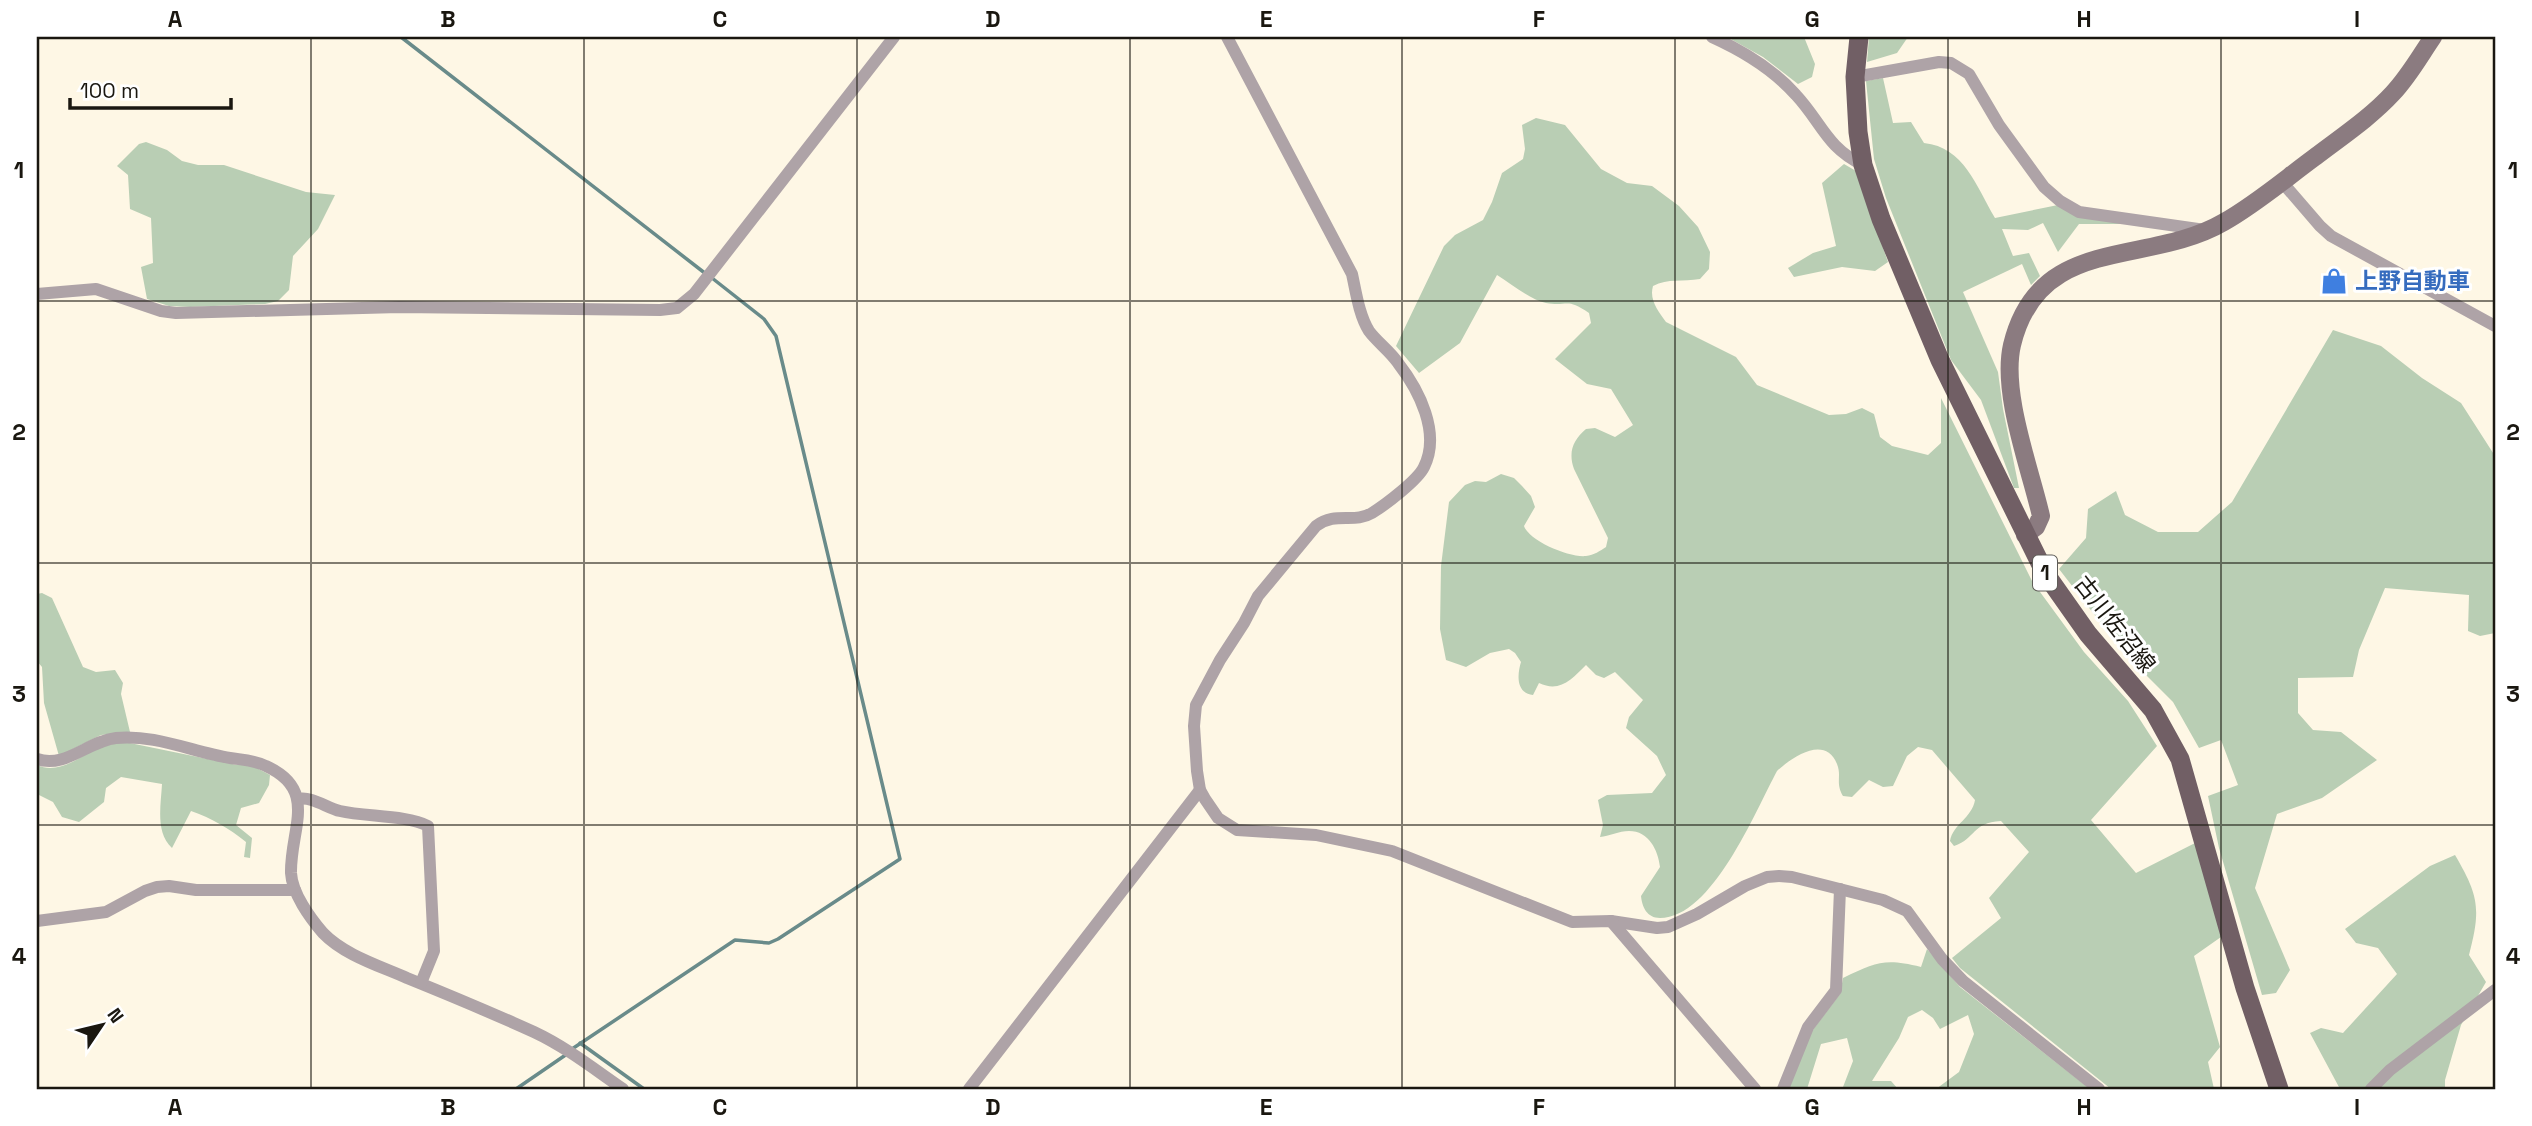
<svg xmlns="http://www.w3.org/2000/svg" width="2532" height="1126" font-family="'Space Grotesk','Noto Sans JP',sans-serif">
<rect width="100%" height="100%" fill="#fef7e5"/>
<!-- green -->
<g fill="#b9ceb4">
<polygon points="1727,37 1804,37 1815,64 1812,77 1798,84 1763,57"/>
<polygon points="1869,37 1908,37 1897,53 1867,62"/>
<path d="M1883,78L1893,123L1911,122L1924,143C1964,147 1976,186 1995,218L2058,205L2130,224H2079L2058,252L2043,223L2028,230L2002,229L2013,256L2029,253L2040,276L2031,285L2022,264L1963,292L1998,372L2003,409L2019,488H2014L1981,400L1951,360L1886,198L1874,159L1866,81Z"/>
<path d="M1536,118L1565,125L1601,169L1627,183L1652,186L1679,206L1698,227L1710,252L1709,269L1700,279C1683,282 1668,278 1653,286C1649,300 1658,311 1666,322L1736,357L1757,385L1829,415L1846,414L1862,408L1874,414L1880,437L1892,446L1928,455L1941,443V398L2032,581L2084,652L2128,701L2157,746L2091,820L2136,873L2199,841L2221,937L2194,956L2220,1047L2208,1062L2214,1089H2111L1960,968L1952,958L2001,918L1989,898L2029,852L2001,821C1971,823 1977,838 1954,846L1950,841C1953,824 1972,818 1975,800L1932,750L1918,747L1907,756L1893,786L1883,787L1869,780L1852,797L1843,796C1835,783 1842,776 1837,764C1825,734 1791,758 1777,771C1755,812 1712,918 1660,918C1647,918 1642,907 1641,896L1660,867C1658,850 1649,831 1629,831C1619,831 1609,836 1600,837L1603,825L1598,800L1607,795L1652,793L1666,775L1657,756L1626,728L1629,717L1643,700L1615,672L1604,678L1596,675L1586,665C1572,679 1560,693 1539,683L1533,695C1516,693 1517,675 1521,662L1515,653L1509,649L1490,653L1466,667L1446,660L1440,629L1441,566L1449,502L1465,485L1475,481L1486,482L1501,474L1514,478L1522,486L1531,496L1535,507L1524,526C1529,541 1570,558 1586,556C1594,555 1600,551 1606,547L1608,538L1574,469C1568,452 1573,440 1586,429L1595,428L1615,437L1633,425L1611,389L1587,384L1555,359L1591,323L1589,313C1566,297 1568,307 1546,303C1530,300 1512,284 1497,275L1460,343L1419,373L1396,346L1444,246L1455,235L1483,220L1492,202L1502,173L1523,159L1525,149L1522,125Z"/>
<polygon points="146,142 167,150 182,161 198,165 224,165 306,192 335,195 318,229 293,256 289,290 278,301 265,304 190,307 169,306 147,299 141,267 153,263 151,218 130,209 128,175 117,166 139,144"/>
<polygon points="1844,164 1856,171 1888,262 1875,271 1842,267 1794,277 1788,268 1813,253 1836,246 1822,183"/>
<polygon points="2333,330 2381,346 2422,378 2461,403 2495,456 2495,633 2480,636 2468,631 2469,595 2385,588 2359,650 2353,677 2298,678 2298,713 2313,730 2341,732 2377,760 2322,798 2277,814 2255,888 2290,970 2276,993 2262,995 2219,848 2208,796 2238,785 2221,740 2199,748 2173,702 2124,653 2059,569 2086,538 2088,509 2116,491 2125,515 2158,532 2198,532 2232,502"/>
<polygon points="42,593 52,598 83,667 96,672 115,670 123,683 121,694 130,732 101,735 59,756 44,703 42,667 37,661 37,594"/>
<path d="M125,742L237,765H251L270,775L269,785L259,803L241,808L236,825L252,838L250,858L244,857L246,842C229,828 211,818 191,811L172,848C155,832 161,805 162,784L121,777L106,788L104,802L79,822L62,817L53,802L37,794V765C60,776 82,754 103,746C110,744 118,743 125,742Z"/>
<path d="M2455,855C2479,896 2481,909 2469,955L2486,982L2461,1025L2445,1080V1089H2340L2310,1033L2321,1028L2343,1033L2397,974L2378,948L2356,943L2345,929L2430,866Z"/>
<path d="M1927,949L1960,987L2090,1089H1936L1959,1072L1974,1034L1968,1015L1940,1029L1933,1018L1922,1010L1908,1017L1899,1038L1872,1081H1891L1898,1089H1838L1843,1087L1853,1061L1847,1038L1821,1044L1807,1089H1788L1812,1031L1840,994L1843,978C1876,962 1885,958 1921,967Z"/>
</g>
<g fill="none" stroke-linecap="round" stroke-linejoin="round">
<!-- stream -->
<g stroke="#698b8a" stroke-width="3.5">
<polyline points="401,37 706,274"/>
<polyline points="580,1043 644,1089"/>
<polyline points="572,1049 735,940 769,943 778,939 900,859 776,336 764,319 712,278"/>
<polyline points="516,1089 567,1054"/>
</g>
<!-- street -->
<g stroke="#aea3a7" stroke-width="12">
<path d="M1227,37L1352,274C1356,292 1359,315 1369,331C1377,342 1390,351 1398,363C1419,390 1441,433 1424,467C1418,480 1385,505 1372,513C1354,524 1336,511 1316,526L1258,596L1244,623L1220,660L1196,705L1194,726L1197,771L1200,790L1205,799L1218,818L1237,830L1316,835L1392,851L1572,922L1611,921L1657,928L1668,927L1697,914L1745,886L1767,877L1779,876L1792,877L1883,900L1907,911L1942,959L1963,981L2099,1089"/>
<path d="M1712,37C1743,51 1773,69 1796,95C1822,123 1826,147 1863,165"/>
<polyline points="1855,77 1939,62 1951,63 1969,74 1999,125 2044,187 2060,201 2079,212 2205,230"/>
<polyline points="2282,182 2320,226 2331,236 2495,326"/>
<polyline points="37,294 96,289 161,311 176,313 399,307 660,310 677,308 694,294 894,37"/>
<path d="M37,759C65,769 88,741 116,738C154,734 193,752 230,758C243,760 254,760 266,766C319,790 290,829 291,873C292,893 310,918 323,933C344,955 380,966 407,978C449,995 492,1013 534,1032C566,1047 594,1069 623,1089"/>
<path d="M298,799C312,796 327,808 340,811C366,817 406,815 428,826L434,951L421,983"/>
<polyline points="37,921 106,912 145,891 157,887 169,886 196,890 295,890"/>
<polyline points="1611,921 1755,1089"/>
<polyline points="969,1089 1200,790"/>
<polyline points="1783,1089 1808,1027 1836,990 1840,889"/>
<polyline points="2371,1089 2390,1070 2495,990"/>
</g>
<!-- secondary -->
<path stroke="#8b7b80" stroke-width="18" d="M2025,535L2036,527L2041,516C2030,468 2001,393 2012,345C2039,233 2147,267 2224,222C2256,204 2285,179 2315,157C2341,137 2370,118 2393,93C2409,76 2420,56 2433,37"/>
<!-- primary -->
<polyline stroke="#715f65" stroke-width="19" points="1859,37 1855,77 1858,132 1863,165 1881,219 1940,360 2045,573 2088,634 2153,710 2180,759 2245,988 2279,1089"/>
</g>
<!-- grid -->
<path fill="none" stroke="#1a1710" stroke-width="2" stroke-opacity="0.55" d="M311,37V1089M584,37V1089M857,37V1089M1130,37V1089M1402,37V1089M1675,37V1089M1948,37V1089M2221,37V1089M37,301H2495M37,563H2495M37,825H2495"/>
<!-- icons -->
<defs>
<g id="shop-bare" transform="scale(2.1)"><path d="M-5-2.5h2.3a2.7 3.5 0 0 1 5.4 0H5L5.5 6h-11ZM-1.5-2.5h3a1.5 2.3 0 0 0-3 0Z" fill="#3f7fe0" stroke="#fff" stroke-width="2.5" paint-order="stroke"/></g>
</defs>
<g fill-rule="evenodd">
<use href="#shop-bare" x="2334" y="281"/>
</g>
<g text-anchor="middle" stroke-width="6" stroke-linejoin="round" paint-order="stroke">
<!-- shield labels -->
<rect fill="#fff" stroke="#5f5d58" stroke-width="2" x="2033" y="555.5" width="24" height="35" rx="5"/>
<g font-size="21" font-weight="bold" fill="#1a1710">
<text x="2045" y="580">1</text>
</g>
<!-- shop labels -->
<g font-size="23" font-weight="bold" fill="#366cbe" stroke="#fff" text-anchor="start">
<text x="2355" y="289">上野自動車</text>
</g>
<!-- street labels -->
<g font-size="23" fill="#1a1710" stroke="#fff">
<text transform="translate(2115 624) rotate(52)" y="8">古川佐沼線</text>
</g>
</g>
<!-- border -->
<rect width="2532" height="1126" fill="none" stroke="#ffffff" stroke-width="77"/>
<!-- north arrow -->
<g transform="translate(102 1025) rotate(55)" stroke="#ffffff" stroke-width="5" paint-order="stroke">
<path d="M0-5L12 26L0 18L-12 26Z" fill="#1a1710"/>
<text y="-10" font-size="19" font-weight="bold" text-anchor="middle" fill="#1a1710">N</text>
</g>
<!-- scale -->
<path d="M70 98v10h161v-10" fill="none" stroke="#1a1710" stroke-width="3.5"/>
<text x="80" y="98" font-size="21" fill="#1a1710" stroke="#ffffff" stroke-width="5" paint-order="stroke">100 m</text>
<rect x="38" y="38" width="2456" height="1050" fill="none" stroke="#1a1710" stroke-width="2.5"/>
<g font-size="23" text-anchor="middle" font-weight="bold" fill="#1a1710">
<text x="175" y="27">A</text>
<text x="448" y="27">B</text>
<text x="720" y="27">C</text>
<text x="993" y="27">D</text>
<text x="1266" y="27">E</text>
<text x="1539" y="27">F</text>
<text x="1812" y="27">G</text>
<text x="2084" y="27">H</text>
<text x="2357" y="27">I</text>
<text x="19" y="178">1</text>
<text x="2513" y="178">1</text>
<text x="19" y="440">2</text>
<text x="2513" y="440">2</text>
<text x="19" y="702">3</text>
<text x="2513" y="702">3</text>
<text x="19" y="964">4</text>
<text x="2513" y="964">4</text>
<text x="175" y="1115">A</text>
<text x="448" y="1115">B</text>
<text x="720" y="1115">C</text>
<text x="993" y="1115">D</text>
<text x="1266" y="1115">E</text>
<text x="1539" y="1115">F</text>
<text x="1812" y="1115">G</text>
<text x="2084" y="1115">H</text>
<text x="2357" y="1115">I</text>
</g>
</svg>
